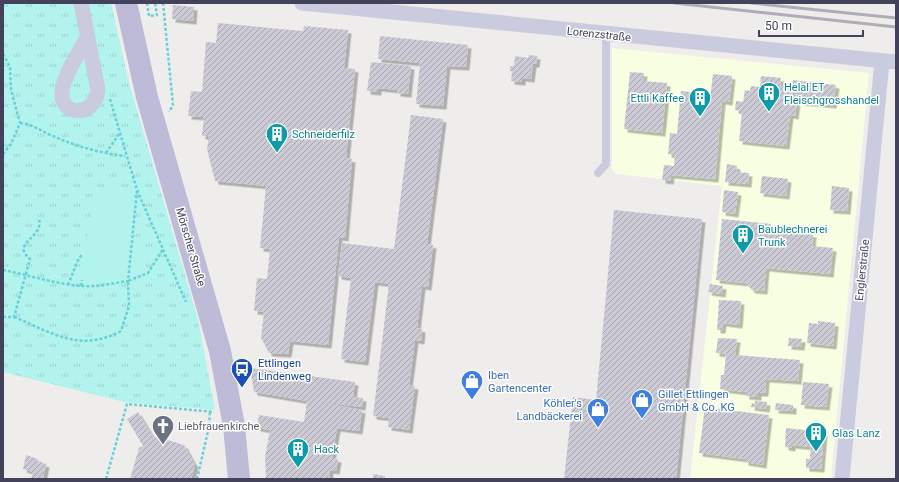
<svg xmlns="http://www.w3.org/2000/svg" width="899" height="482" font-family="Roboto,sans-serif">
<defs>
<pattern id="grass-tufts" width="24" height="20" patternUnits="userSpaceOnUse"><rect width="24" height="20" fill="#b3f3ee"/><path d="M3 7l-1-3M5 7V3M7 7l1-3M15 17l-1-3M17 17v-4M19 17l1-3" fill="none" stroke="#9bd2ce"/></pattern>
<pattern id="building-hatch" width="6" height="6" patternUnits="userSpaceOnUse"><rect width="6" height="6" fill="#cccbd5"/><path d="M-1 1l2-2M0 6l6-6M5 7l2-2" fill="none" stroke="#a7a6b0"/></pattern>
<filter id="shadow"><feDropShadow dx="3.5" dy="3.5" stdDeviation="0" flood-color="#0004"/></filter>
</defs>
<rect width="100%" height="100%" fill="#efedeb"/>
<!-- commercial -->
<polygon fill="#f7fee1" points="612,48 869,73 831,479 690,479 722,186 616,174 612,170"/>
<!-- grass -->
<polygon fill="url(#grass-tufts)" points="3,3 111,3 129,83 198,319 215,410 124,402 3,372"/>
<!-- pitch -->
<polygon fill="#b3f3ee" points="96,188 134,194 128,239 141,246 142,275 96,282 79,279"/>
<!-- building -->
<g fill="url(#building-hatch)" filter="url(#shadow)">
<polygon points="173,5 194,7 193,21 172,19"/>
<polygon points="218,23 303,31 304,26 348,30 344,68 355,69 346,158 352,159 345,238 339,237 328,345 290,341 288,354 269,353 261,338 264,312 254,311 257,278 267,279 270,249 260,248 266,186 215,181 207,149 209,136 202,136 204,117 188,116 191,91 202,92 206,42 216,43"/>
<polygon points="380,36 468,45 466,67 447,66 443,106 416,104 420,63 378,59"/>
<polygon points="529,55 537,56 536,64 533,64 531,79 522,78 522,82 511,81 512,71 510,71 510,66 514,66 515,56 528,58"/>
<polygon points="371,62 411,66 408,94 397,93 397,90 378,88 378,92 367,91"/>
<polygon points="630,72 644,73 643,81 667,83 662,133 624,129"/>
<polygon points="713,74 732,76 729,102 722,101 715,179 671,175 670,181 662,180 664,165 674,166 675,155 668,154 670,133 677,134 681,91 692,92 691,97 710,99"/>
<polygon points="761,76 781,78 780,86 792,88 793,80 836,85 833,105 801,102 802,93 798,92 795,116 790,115 786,146 739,141 742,111 735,110 736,101 743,102 745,90 750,91 751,86 760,87"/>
<polygon points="411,115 443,119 427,244 433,245 428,287 422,286 417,328 422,329 421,341 415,340 409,385 415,386 409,430 388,427 389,418 373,416 389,284 375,282 365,362 341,359 351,278 338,276 342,243 394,249"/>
<polygon points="727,164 737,166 736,172 749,173 748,184 725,182"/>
<polygon points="762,176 788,179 786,196 760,193"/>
<polygon points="832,186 849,188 847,211 830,210"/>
<polygon points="724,190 738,192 735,214 722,212"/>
<polygon points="614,210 702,219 676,479 564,479 573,397 596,400"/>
<polygon points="722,219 771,224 770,230 813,234 812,246 833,248 830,274 766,268 764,291 752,290 746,283 716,280"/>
<polygon points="710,284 723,286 722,294 708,292"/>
<polygon points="719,300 741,301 739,325 723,323 722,330 717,330"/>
<polygon points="818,321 835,323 833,346 807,343 809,323 818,324"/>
<polygon points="718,338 737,339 735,355 800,360 798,381 766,379 765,393 758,393 758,397 746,396 746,392 720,389 721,375 724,375 726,354 716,353"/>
<polygon points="789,338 802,339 801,347 788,346"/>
<polygon points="250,368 355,382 353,397 363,398 362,407 317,402 362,410 359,431 337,428 332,458 338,459 336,471 330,470 329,479 266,479 265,457 270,430 257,428 259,415 304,422 307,401 254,392"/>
<polygon points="803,382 829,384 826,407 801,405"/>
<polygon points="755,401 767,402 766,409 751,407 752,403 755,404"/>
<polygon points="776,403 793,405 793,411 775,410"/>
<polygon points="705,407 769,415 763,465 745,462 745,459 699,453"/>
<polygon points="138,412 154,439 158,437 184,445 195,465 191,479 130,479 139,448 143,446 127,419"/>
<polygon points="786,428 824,432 821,469 806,468 806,459 810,459 811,447 792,445 792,448 785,447"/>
<polygon points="26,455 38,459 37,461 46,464 43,479 31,479 33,472 23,469"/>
<polygon points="373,474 385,476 385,479 373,479"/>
</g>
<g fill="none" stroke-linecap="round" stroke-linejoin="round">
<!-- path -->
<g stroke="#68d1d5" stroke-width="2.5" stroke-dasharray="3 2" stroke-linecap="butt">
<polyline points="147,3 149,16 157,15 155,3"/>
<polyline points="163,3 173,105 169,112"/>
<polyline points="3,54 10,67 11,90 20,123"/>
<polyline points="110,99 137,190 186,302"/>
<path d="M20,123C33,124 44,133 55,137C78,147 101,153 125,156"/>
<polyline points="106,153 119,134"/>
<polyline points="3,154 11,144 20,123"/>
<path d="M3,270C29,275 55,284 82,286C98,287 113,283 128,281L137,191"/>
<polyline points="68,285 79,258 83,254"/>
<polyline points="81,286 82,280"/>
<path d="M3,317H14L30,259C10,242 44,239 39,219"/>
<path d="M14,317C53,333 80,353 121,331L129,306L128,281L148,273L163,249"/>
<polyline points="106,479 127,404 214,412"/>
<polyline points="197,479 209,427 210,411"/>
</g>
<!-- lane -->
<polyline stroke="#cbcbe0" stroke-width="8" points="598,173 606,164 606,35"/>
<!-- street -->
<g stroke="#cbcbe0" stroke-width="15">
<path d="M81,3L98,90C95,118 59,117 62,91C64,75 79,52 87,38"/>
<polyline points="302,3 896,62"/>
<polyline points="842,479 882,61"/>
</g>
<!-- secondary -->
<polyline stroke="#bdbbd8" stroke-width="22" points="126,3 147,97 220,351 234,426 239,479"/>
<!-- rail -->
<g stroke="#afadb7" stroke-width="3">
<polyline points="674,3 896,27"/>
<polyline points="751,3 896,18"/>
</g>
</g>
<!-- icons -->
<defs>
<g id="building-pin" transform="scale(1.15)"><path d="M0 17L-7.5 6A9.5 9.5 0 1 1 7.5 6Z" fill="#0f9aa8" stroke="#fff"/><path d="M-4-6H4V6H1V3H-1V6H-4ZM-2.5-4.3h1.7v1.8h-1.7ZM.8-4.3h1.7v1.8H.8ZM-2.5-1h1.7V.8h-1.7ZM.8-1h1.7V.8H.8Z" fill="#fff"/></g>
<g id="bus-pin" transform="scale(1.15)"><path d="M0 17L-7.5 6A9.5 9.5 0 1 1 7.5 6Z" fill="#1a4fb4" stroke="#fff"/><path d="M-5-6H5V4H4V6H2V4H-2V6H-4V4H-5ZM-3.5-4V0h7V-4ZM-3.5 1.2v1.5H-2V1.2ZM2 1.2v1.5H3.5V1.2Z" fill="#fff"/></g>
<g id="shop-pin" transform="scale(1.15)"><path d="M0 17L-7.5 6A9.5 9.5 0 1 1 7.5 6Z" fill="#3f7fe0" stroke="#fff"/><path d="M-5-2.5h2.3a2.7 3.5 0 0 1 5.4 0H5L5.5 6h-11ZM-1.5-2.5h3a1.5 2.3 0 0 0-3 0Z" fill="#fff"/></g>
<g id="church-pin" transform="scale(1.15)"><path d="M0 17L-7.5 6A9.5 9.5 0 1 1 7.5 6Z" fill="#6b7280" stroke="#fff"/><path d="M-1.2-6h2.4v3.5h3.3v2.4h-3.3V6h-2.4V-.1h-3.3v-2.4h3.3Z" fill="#fff"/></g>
</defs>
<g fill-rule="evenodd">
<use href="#building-pin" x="769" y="93"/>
<use href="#building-pin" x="700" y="98"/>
<use href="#building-pin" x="277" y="134"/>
<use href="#building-pin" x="743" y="235"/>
<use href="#bus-pin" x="242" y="369"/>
<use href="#shop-pin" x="472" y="381"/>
<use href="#shop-pin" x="642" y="400"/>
<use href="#shop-pin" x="598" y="409"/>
<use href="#church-pin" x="163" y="426"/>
<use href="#building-pin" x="816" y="433"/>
<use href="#building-pin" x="298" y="449"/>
</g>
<g text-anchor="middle" stroke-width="3" stroke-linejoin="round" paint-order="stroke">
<!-- street labels -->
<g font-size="11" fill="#42425b" stroke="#fff">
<text transform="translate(599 34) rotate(6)" y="4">Lorenzstraße</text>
<text transform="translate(191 247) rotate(74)" y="4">Mörscher Straße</text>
<text transform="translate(862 270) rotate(-84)" y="4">Englerstraße</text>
</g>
<!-- culture labels -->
<g font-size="11" fill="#0d838f" stroke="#fff" text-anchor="start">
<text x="784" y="91">Helal ET<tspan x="784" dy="13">Fleischgrosshandel</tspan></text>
<text x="684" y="102" text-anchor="end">Ettli Kaffee</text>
<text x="292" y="138">Schneiderfilz</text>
<text x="758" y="233">Baublechnerei<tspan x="758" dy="13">Trunk</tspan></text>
<text x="832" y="437">Glas Lanz</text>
<text x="314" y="453">Hack</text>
</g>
<!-- transit labels -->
<g font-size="11" fill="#164399" stroke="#fff" text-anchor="start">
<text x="258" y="367">Ettlingen<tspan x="258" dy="13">Lindenweg</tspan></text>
</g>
<!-- shop labels -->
<g font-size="11" fill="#366cbe" stroke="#fff" text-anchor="start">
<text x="488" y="379">Iben<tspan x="488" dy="13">Gartencenter</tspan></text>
<text x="658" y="398">Gillet Ettlingen<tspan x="658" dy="13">GmbH &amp; Co. KG</tspan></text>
<text x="582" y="407" text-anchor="end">Köhler's<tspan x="582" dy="13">Landbäckerei</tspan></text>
</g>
<!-- worship labels -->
<g font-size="11" fill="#5b616d" stroke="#fff" text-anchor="start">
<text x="178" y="430">Liebfrauenkirche</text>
</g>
</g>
<!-- border -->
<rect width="899" height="482" fill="none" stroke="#42425b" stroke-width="8"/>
<!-- scale -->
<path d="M759 30v6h104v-6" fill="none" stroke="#42425b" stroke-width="2"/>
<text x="765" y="30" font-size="12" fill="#42425b" stroke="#ffffff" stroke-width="3" paint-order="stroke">50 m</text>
</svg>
